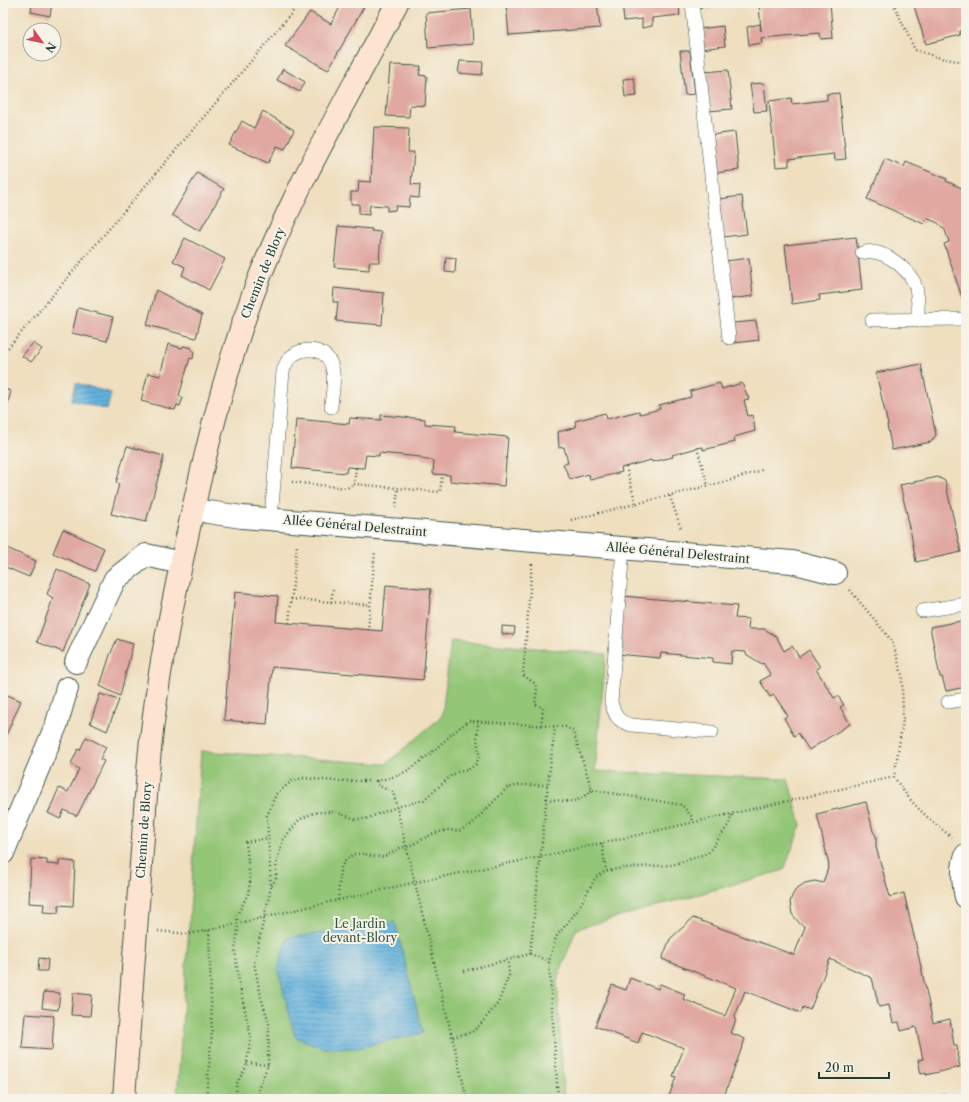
<svg xmlns="http://www.w3.org/2000/svg" width="969" height="1102" font-family="'Libre Caslon Text',serif">
<defs>
<pattern id="water-rules" width="6" height="5" patternUnits="userSpaceOnUse"><rect width="6" height="5" fill="#62b1dd"/><path d="M0 2.5h6" fill="none" stroke="#5091b4"/></pattern>
</defs>
<rect width="100%" height="100%" fill="#f7f3e8"/>
<filter id="ink" filterUnits="userSpaceOnUse"><feTurbulence type="fractalNoise" baseFrequency=".025" numOctaves="2"/><feDisplacementMap in="SourceGraphic" scale="8" xChannelSelector="R" yChannelSelector="G"/><feConvolveMatrix kernelMatrix="1 2 1 2 8 2 1 2 1" color-interpolation-filters="sRGB"/></filter>
<filter id="wash" filterUnits="userSpaceOnUse"><feTurbulence type="fractalNoise" baseFrequency=".012" numOctaves="4" result="noise"/><feDisplacementMap in="SourceGraphic" scale="16" xChannelSelector="R" yChannelSelector="G"/><feGaussianBlur stdDeviation="0.9" result="paint"/><feColorMatrix in="noise" values="0 0 0 0 0 0 0 0 0 0 0 0 0 0 0 0 0 1.4 0 .05"/><feComposite in="paint" operator="in"/></filter>
<g filter="url(#wash)">
<rect width="100%" height="100%" fill="#efdfbf"/>
<!-- park -->
<polygon fill="#94c677" stroke="#5a8256" points="451,641 606,654 595,771 788,779 801,825 784,870 576,929 557,980 564,1099 177,1099 201,751 386,764 442,716"/>
<!-- water -->
<g fill="url(#water-rules)" stroke="#407788">
<polygon points="76,383 111,393 107,410 72,400"/>
<polygon points="395,922 423,1033 358,1048 323,1048 295,1037 278,969 287,938"/>
</g>
<g id="blocks">
<!-- building -->
<g fill="#e0a8a1">
<polygon points="32,3 52,3 50,16 31,12"/>
<polygon points="342,3 366,3 328,70 285,46 310,12 331,24"/>
<polygon points="506,3 597,3 600,28 509,35"/>
<polygon points="622,3 679,3 680,15 652,18 652,26 642,28 642,19 624,21"/>
<polygon points="697,3 732,3 733,4 698,8"/>
<polygon points="759,3 830,3 833,38 821,39 820,33 761,38 762,43 749,45 747,27 760,24 761,31"/>
<polygon points="913,3 966,3 966,29 959,31 960,35 926,44"/>
<polygon points="471,9 473,44 428,48 426,13"/>
<polygon points="723,26 725,46 701,49 699,29"/>
<polygon points="680,51 690,51 695,94 685,95"/>
<polygon points="460,61 483,62 482,75 458,73"/>
<polygon points="390,65 421,66 419,75 427,76 425,106 410,105 409,117 386,116"/>
<polygon points="283,69 305,82 300,92 277,80"/>
<polygon points="728,70 732,109 708,111 704,72"/>
<polygon points="634,78 637,96 625,97 623,79"/>
<polygon points="764,83 767,111 754,112 750,84"/>
<polygon points="839,93 846,159 835,160 834,154 789,159 789,166 776,167 769,101 791,98 792,104 827,100 827,94"/>
<polygon points="263,111 294,130 285,149 277,146 268,163 229,145 242,121 254,128"/>
<polygon points="374,127 409,128 408,152 414,152 411,184 420,185 419,198 410,197 409,207 396,206 395,210 387,211 387,206 370,205 369,215 359,214 359,204 351,204 351,192 358,192 359,181 371,182"/>
<polygon points="735,132 739,170 715,173 711,135"/>
<polygon points="885,159 904,167 906,162 947,179 946,181 966,190 966,302 964,303 944,244 949,242 945,230 938,223 926,218 924,224 867,199"/>
<polygon points="197,173 224,189 200,231 172,215"/>
<polygon points="742,196 747,234 723,237 718,199"/>
<polygon points="338,226 372,229 371,231 381,232 379,262 369,262 369,270 334,267"/>
<polygon points="856,237 862,290 819,295 820,300 792,304 785,245"/>
<polygon points="185,238 225,259 209,290 182,275 185,267 173,261"/>
<polygon points="446,257 456,258 455,273 445,272"/>
<polygon points="749,258 753,296 730,299 726,261"/>
<polygon points="334,288 384,293 382,325 336,321 338,302 333,302"/>
<polygon points="156,290 202,315 196,338 147,325"/>
<polygon points="78,308 113,317 107,341 72,333"/>
<polygon points="756,321 759,340 735,343 733,323"/>
<polygon points="33,343 42,349 31,362 22,356"/>
<polygon points="168,344 182,348 183,346 192,348 191,350 194,351 193,359 190,358 179,396 183,398 180,406 177,405 175,410 141,401 148,373 160,376"/>
<polygon points="921,364 936,435 931,442 892,450 887,425 888,425 876,373"/>
<polygon points="720,383 722,389 742,383 749,399 744,400 748,416 753,415 755,431 734,437 735,442 703,450 703,447 697,448 672,455 673,457 652,462 651,460 621,468 622,472 590,480 589,474 570,479 563,464 568,463 564,447 559,448 558,432 576,427 575,421 605,413 607,419 639,411 640,414 660,409 659,405 691,397 690,391"/>
<polygon points="3,389 11,391 6,411 3,410"/>
<polygon points="381,415 425,419 425,424 456,426 455,432 508,437 504,486 450,481 450,475 433,474 434,461 421,459 421,457 379,453 379,456 366,455 364,468 347,467 346,473 292,468 296,419 349,424 350,418 381,420"/>
<polygon points="127,446 164,456 146,522 111,514 119,484 116,483"/>
<polygon points="938,477 945,481 961,552 916,562 910,528 909,528 907,518 908,518 900,485"/>
<polygon points="63,529 104,548 95,571 53,553"/>
<polygon points="7,548 36,561 29,577 3,566 3,557"/>
<polygon points="57,569 90,584 63,652 37,642 53,598 47,594"/>
<polygon points="386,585 431,589 423,680 272,667 267,724 224,720 235,592 278,596 276,622 382,631"/>
<polygon points="622,596 737,606 735,618 749,619 748,629 764,629 776,636 784,651 792,646 799,657 809,650 820,667 816,669 834,698 838,696 844,705 840,707 850,724 809,750 798,733 794,736 784,718 788,716 774,695 770,697 760,681 771,675 763,663 762,664 746,654 746,652 732,651 731,664 713,662 713,658 661,653 660,658 617,654"/>
<polygon points="966,620 966,687 946,691 942,677 940,677 930,627"/>
<polygon points="502,626 515,627 514,635 502,634"/>
<polygon points="117,639 133,644 120,696 100,686 110,655"/>
<polygon points="3,693 21,701 3,742"/>
<polygon points="100,694 119,700 107,731 90,723"/>
<polygon points="86,737 106,747 100,759 104,761 77,816 64,810 60,819 48,813 59,788 68,792 79,769 71,764 78,749 80,750"/>
<polygon points="866,802 873,831 876,836 876,847 890,897 904,893 921,967 933,1023 950,1019 954,1046 957,1046 958,1053 957,1054 960,1067 926,1075 926,1073 921,1074 918,1060 923,1059 916,1027 901,1031 899,1022 893,1023 889,1005 879,1007 872,978 830,959 810,1010 803,1007 801,1013 745,991 734,1019 736,1020 731,1033 745,1039 723,1099 668,1099 676,1077 673,1076 684,1048 642,1032 638,1043 595,1026 612,985 626,990 630,978 658,989 660,984 685,994 683,999 725,1016 736,988 662,959 670,939 693,918 794,955 805,927 800,924 792,914 790,902 792,896 796,889 805,883 815,881 823,883 829,865 817,814"/>
<polygon points="31,859 47,860 47,864 59,865 59,860 75,862 73,906 59,905 58,913 43,912 44,904 29,903"/>
<polygon points="39,958 48,959 47,971 38,971"/>
<polygon points="44,992 60,993 58,1010 42,1008"/>
<polygon points="73,993 92,995 90,1016 71,1015"/>
<polygon points="25,1014 54,1016 52,1050 22,1048"/>
<polygon points="944,1094 954,1099 941,1099"/>
</g>
</g>
</g>
<g filter="url(#ink)">
<use href="#blocks" fill-opacity="0" stroke="#3e5549" stroke-width="1"/>
<g fill="none" stroke-linecap="round" stroke-linejoin="round">
<!-- lane casing -->
<g stroke="#3e5549" stroke-width="14">
<g id="lane">
<polyline points="692,3 729,338"/>
<path d="M862,253C865,252 869,251 872,252C888,253 906,268 914,282C919,294 918,307 918,319"/>
<polyline points="872,320 966,319"/>
<path d="M271,519L283,371C285,367 286,361 290,358C301,346 325,347 331,364C336,378 332,393 331,407"/>
<path d="M623,548L611,702C615,716 617,721 631,725L712,732"/>
<polyline points="922,611 966,604"/>
<polyline points="948,702 966,699"/>
</g>
</g>
<!-- street casing -->
<g stroke="#3e5549" stroke-width="24">
<g id="street">
<polyline points="193,509 208,512 242,517 792,562 835,573"/>
<polyline points="76,662 115,579 146,555 181,563"/>
<polyline points="3,853 57,723 67,688"/>
<path d="M966,855C961,869 963,883 966,897"/>
</g>
</g>
<!-- secondary casing -->
<g stroke="#3e5549" stroke-width="24">
<path id="secondary" d="M124,1099C129,1021 135,942 141,864C145,815 147,765 154,715C161,658 173,602 185,546C203,462 223,377 252,297C290,194 347,100 397,3"/>
</g>
<!-- path -->
<g stroke="#3e5549" stroke-width="2.5" stroke-dasharray="1 3" stroke-linecap="butt">
<polyline points="893,3 915,50 944,59 966,62"/>
<polyline points="3,354 291,14 298,3"/>
<polyline points="697,448 708,486"/>
<polyline points="626,467 636,504"/>
<polyline points="356,468 354,484 440,492 442,475"/>
<polyline points="292,482 347,488 354,484"/>
<polyline points="670,496 681,529"/>
<polyline points="396,507 398,488"/>
<polyline points="571,520 731,480 762,470"/>
<polyline points="532,564 523,675 534,683 537,688 535,704 543,708 541,726"/>
<path d="M850,590L892,641L902,675L903,720L894,777C911,804 928,819 952,837"/>
<polyline points="291,599 370,605"/>
<polyline points="331,602 333,589"/>
<polyline points="289,623 297,544"/>
<polyline points="368,630 375,551"/>
<path d="M546,799C569,801 574,806 592,790"/>
<polyline points="602,843 606,871"/>
<polyline points="272,886 276,878 276,865 283,840 299,820 313,813 323,812 336,812 355,819 365,819 397,807 424,800 452,775 458,772 468,770 476,764 479,757 479,750 477,740 478,721"/>
<polyline points="338,900 340,870 344,862 353,854 364,854 372,856 384,857 400,848 407,847 435,833 448,830 459,831 472,824 507,788 520,785 548,785"/>
<polyline points="158,931 188,934 209,930 416,882 540,857 894,777"/>
<polyline points="530,954 548,785 555,727"/>
<polyline points="464,971 530,954 549,961"/>
<polyline points="453,1037 472,1032 479,1026 498,1003 509,975 508,960"/>
<polyline points="247,1063 268,1065"/>
<polyline points="206,1099 212,1032 209,930"/>
<polyline points="237,1099 236,1085 246,1067 251,1038 239,983 235,950 238,929 237,915 248,894 250,882 246,842 268,838"/>
<polyline points="265,1099 259,1095 258,1089 268,1065 269,1023 261,997 254,963 271,887 267,816 276,794 292,781 304,778 335,781 377,781"/>
<path d="M467,1099L393,792L379,786L377,781C385,779 394,777 401,774C427,761 445,737 469,721L566,727L573,731L592,790L682,805L692,817L693,823"/>
<polyline points="558,1099 549,961 556,937 577,911 596,877 606,871 623,868 672,865 708,853 729,824 732,814"/>
</g>
<!-- lane -->
<use href="#lane" stroke="#fff" stroke-width="13"/>
<!-- street -->
<use href="#street" stroke="#fff" stroke-width="22"/>
<!-- secondary -->
<use href="#secondary" stroke="#fde4d1" stroke-width="22"/>
</g>
</g>
<g text-anchor="middle" stroke-width="4" stroke-linejoin="round" paint-order="stroke">
<!-- street labels -->
<g font-size="12" fill="#1f3d34" stroke="#f7f3e8">
<text transform="translate(263 273) rotate(-68)" y="4">Chemin de Blory</text>
<text transform="translate(355 526) rotate(5)" y="4">Allée Général Delestraint</text>
<text transform="translate(678 553) rotate(5)" y="4">Allée Général Delestraint</text>
<text transform="translate(144 830) rotate(-86)" y="4">Chemin de Blory</text>
</g>
<!-- park labels -->
<g font-size="12" fill="#365841" stroke="#f7f3e8">
<text x="360" y="928">Le Jardin<tspan x="360" dy="14">devant-Blory</tspan></text>
</g>
</g>
<!-- margin -->
<rect width="969" height="1102" fill="none" stroke="#f7f3e8" stroke-width="16"/>
<!-- north arrow -->
<g transform="translate(42 42) rotate(123)"><circle r="19" fill="#f7f3e8" stroke="#a1aaa0"/>
<path d="M0-3L7 15L0 10L-7 15Z" fill="#d1495b"/>
<text y="-6" font-size="11" font-weight="bold" text-anchor="middle" fill="#1f3d34">N</text>
</g>
<!-- scale -->
<path d="M819 1072v6h70v-6" fill="none" stroke="#1f3d34" stroke-width="2"/>
<text x="825" y="1072" font-size="12" fill="#1f3d34" stroke="#f7f3e8" stroke-width="3" paint-order="stroke">20 m</text>
</svg>
